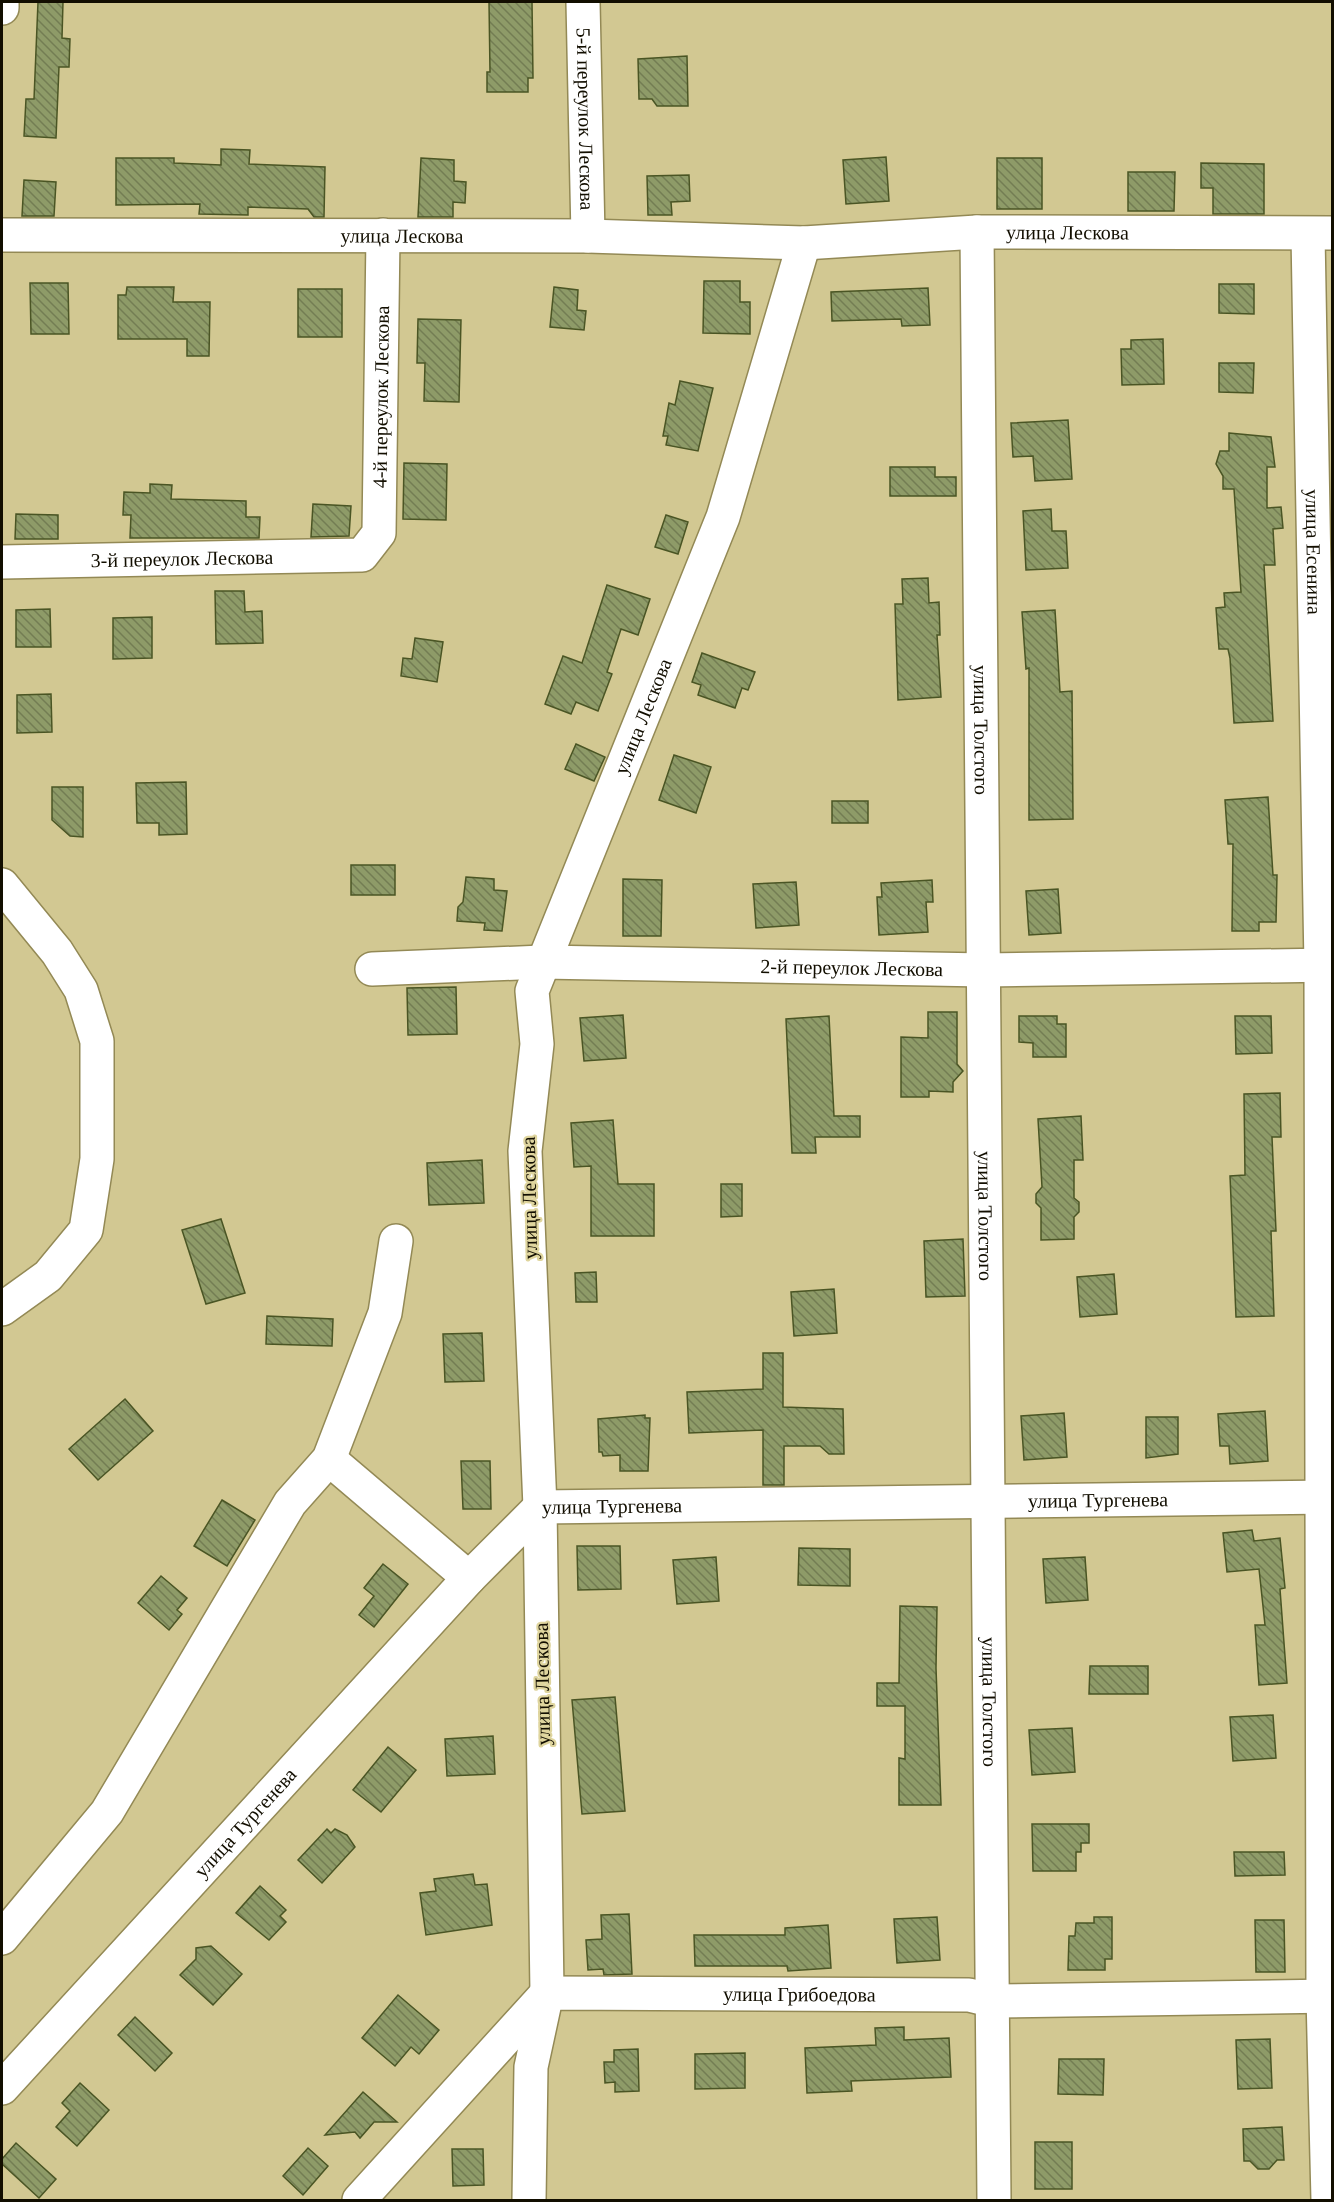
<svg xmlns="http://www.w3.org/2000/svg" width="1334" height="2202" font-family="Georgia,serif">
<defs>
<pattern id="building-back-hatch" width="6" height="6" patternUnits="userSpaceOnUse" patternTransform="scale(1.5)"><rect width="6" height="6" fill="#8e9b68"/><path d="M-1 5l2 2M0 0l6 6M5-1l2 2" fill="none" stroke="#737d53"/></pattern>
</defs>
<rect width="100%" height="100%" fill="#d2c892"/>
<!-- building -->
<g fill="url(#building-back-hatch)" stroke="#4a5524" stroke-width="1.5">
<polygon points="38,2 63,2 62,38 70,39 69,67 59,67 56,138 24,136 26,99 34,99"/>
<polygon points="489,2 532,2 533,78 528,78 528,92 487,92 487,72 490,72"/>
<polygon points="687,56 688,106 657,106 652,99 639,99 638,59"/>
<polygon points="221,149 250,150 249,164 325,167 324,217 314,217 308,209 248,207 248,215 199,214 200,204 116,205 116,158 174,158 174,163 221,165"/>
<polygon points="886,157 889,201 846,204 843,160"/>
<polygon points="421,158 454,160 454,181 466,182 465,203 453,202 453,217 418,217"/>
<rect x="997" y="158" width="45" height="51"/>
<polygon points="1201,163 1264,164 1264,214 1213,214 1213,188 1201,188"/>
<polygon points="1128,172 1175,172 1174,211 1128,211"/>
<polygon points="689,175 690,201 671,202 672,215 648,215 647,176"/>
<polygon points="24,180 56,182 54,216 22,216"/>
<polygon points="704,281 740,281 740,302 750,302 750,334 703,333"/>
<polygon points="30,283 68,283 69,334 31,334"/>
<polygon points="1219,284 1254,284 1254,314 1219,313"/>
<polygon points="127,287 174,287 173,302 210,302 209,356 187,356 187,339 118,339 118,295 126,295"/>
<polygon points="554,287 578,290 577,310 586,311 584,330 550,327"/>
<polygon points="928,288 930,325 902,326 901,319 832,321 831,292"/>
<rect x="298" y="289" width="44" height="48"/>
<polygon points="418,319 461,320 459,402 424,401 425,363 417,363"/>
<polygon points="1163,339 1164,384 1122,385 1121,349 1131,349 1131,340"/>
<polygon points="1219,363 1254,363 1253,393 1219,392"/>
<polygon points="680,381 713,388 698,451 666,445 668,436 663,436 669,403 675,405"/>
<polygon points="1068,420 1072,479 1035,481 1033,456 1013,457 1011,423"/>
<polygon points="1229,433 1271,437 1275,467 1267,467 1267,508 1281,507 1283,528 1273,529 1275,565 1264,565 1273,721 1234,723 1230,658 1228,649 1219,649 1216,608 1225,607 1224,593 1241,592 1234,489 1223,489 1223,476 1216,464 1220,451 1229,451"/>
<polygon points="404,463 447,464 446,520 403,519"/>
<polygon points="890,467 935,467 935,477 956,477 956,496 890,496"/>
<polygon points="150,484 172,485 171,499 246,501 246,517 260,517 259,538 130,538 131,515 123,515 124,492 150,493"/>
<polygon points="313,504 351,506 349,536 311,537"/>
<polygon points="1051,509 1052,531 1066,531 1068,568 1026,570 1023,511"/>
<polygon points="16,514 58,515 58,539 15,539"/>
<polygon points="666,515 688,522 678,554 655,547"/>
<polygon points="928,578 929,603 939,602 940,635 937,635 941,697 898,700 895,604 903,604 902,579"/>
<polygon points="607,585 650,599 638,635 621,629 607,672 612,674 598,711 576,702 571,714 545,704 563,656 582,663"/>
<polygon points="215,591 244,591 245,612 262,611 263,643 216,644"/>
<polygon points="50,609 51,647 16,647 16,610"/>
<polygon points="1055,610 1060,692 1072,691 1073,819 1029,820 1029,668 1026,669 1022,612"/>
<polygon points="152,617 152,658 113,659 113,618"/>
<polygon points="415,638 443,642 437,682 401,676 403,658 412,659"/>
<polygon points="702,653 755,672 748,690 742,688 735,708 698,695 701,685 692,682"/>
<polygon points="51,694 52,732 17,733 17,695"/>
<polygon points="576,744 605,757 594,781 565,769"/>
<polygon points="674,755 711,767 696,813 659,800"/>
<polygon points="186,782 187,834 159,835 159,823 137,823 136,783"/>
<polygon points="52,787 83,787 83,837 70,836 52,820"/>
<polygon points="1268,797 1273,875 1277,875 1276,922 1259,922 1259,931 1232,931 1233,844 1228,844 1225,800"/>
<rect x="832" y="801" width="36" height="22"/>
<rect x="351" y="865" width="44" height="30"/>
<polygon points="466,877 494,879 494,890 507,891 502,931 484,930 485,923 457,921 458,907 463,902"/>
<polygon points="623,879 662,880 661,936 623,936"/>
<polygon points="932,880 933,902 926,902 928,932 879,935 877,897 882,897 881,883"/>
<polygon points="796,882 799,925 756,928 753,884"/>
<polygon points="1058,889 1061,933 1029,935 1026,891"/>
<polygon points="456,987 457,1034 408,1035 407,988"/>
<polygon points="928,1012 957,1012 957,1064 963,1071 953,1082 953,1092 929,1091 929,1097 901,1097 901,1037 928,1038"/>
<polygon points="623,1015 626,1058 584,1061 580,1018"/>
<polygon points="829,1016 834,1116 860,1116 860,1137 815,1137 816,1153 792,1153 786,1019"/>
<polygon points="1019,1016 1057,1016 1057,1024 1066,1024 1066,1057 1033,1057 1033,1043 1019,1042"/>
<polygon points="1235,1016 1271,1016 1272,1053 1236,1054"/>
<polygon points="1280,1093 1281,1137 1272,1137 1276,1231 1271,1231 1274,1316 1236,1317 1230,1176 1245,1175 1244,1094"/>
<polygon points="1081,1116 1083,1160 1074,1160 1074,1198 1079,1202 1079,1212 1074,1217 1074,1239 1041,1240 1041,1208 1036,1203 1036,1194 1042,1187 1038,1119"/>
<polygon points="613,1120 618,1184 654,1184 654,1236 591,1236 591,1166 574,1167 571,1123"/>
<polygon points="482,1160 484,1203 429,1205 427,1163"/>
<polygon points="721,1184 742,1184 742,1216 721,1217"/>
<polygon points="221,1219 245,1293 206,1304 182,1230"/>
<polygon points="963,1239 965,1296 926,1297 924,1241"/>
<polygon points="596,1272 597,1302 576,1302 575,1273"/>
<polygon points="1114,1274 1117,1314 1080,1317 1077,1277"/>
<polygon points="834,1289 837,1333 794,1336 791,1292"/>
<polygon points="267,1316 333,1319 332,1346 266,1344"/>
<polygon points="482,1333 484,1381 445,1382 443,1334"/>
<polygon points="763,1353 783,1353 783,1407 843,1409 844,1454 829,1454 820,1446 784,1446 784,1485 763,1485 763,1430 689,1433 687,1392 763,1389"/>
<polygon points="125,1399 153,1431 98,1480 69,1449"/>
<polygon points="1265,1411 1268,1461 1230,1464 1229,1446 1220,1446 1218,1414"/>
<polygon points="1064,1413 1067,1457 1024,1460 1021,1416"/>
<polygon points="645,1415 645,1418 650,1418 648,1471 620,1471 620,1455 603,1456 602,1452 599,1452 598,1419"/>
<polygon points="1146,1417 1178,1417 1178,1454 1146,1458"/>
<polygon points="461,1461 490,1461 491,1509 463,1509"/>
<polygon points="222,1500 255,1520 227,1566 194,1546"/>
<polygon points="1252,1530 1254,1541 1280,1538 1285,1588 1280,1589 1287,1683 1259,1685 1255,1625 1265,1625 1259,1569 1227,1572 1223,1533"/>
<polygon points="577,1546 620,1546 621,1589 578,1590"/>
<polygon points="799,1548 850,1549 850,1586 798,1585"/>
<polygon points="716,1557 719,1601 677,1604 673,1560"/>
<polygon points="1085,1557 1088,1600 1046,1603 1043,1559"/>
<polygon points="383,1564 408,1584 374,1627 359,1615 374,1596 364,1588"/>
<polygon points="161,1576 187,1598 177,1610 182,1614 169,1630 138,1603"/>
<polygon points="900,1606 937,1607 936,1668 941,1805 899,1805 899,1758 905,1759 905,1706 877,1706 877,1683 899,1683"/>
<polygon points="1090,1666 1148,1666 1148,1694 1089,1694"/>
<polygon points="615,1697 625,1811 582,1814 572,1700"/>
<polygon points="1273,1715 1276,1758 1233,1761 1230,1717"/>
<polygon points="1072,1728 1075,1772 1032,1775 1029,1730"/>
<polygon points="493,1736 495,1774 447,1776 445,1739"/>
<polygon points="388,1747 416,1770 381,1812 353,1790"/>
<polygon points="1032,1824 1089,1824 1089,1843 1081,1843 1081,1852 1076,1852 1076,1871 1033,1871"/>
<polygon points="327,1829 331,1833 335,1829 347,1835 355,1847 322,1883 298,1860"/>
<polygon points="1234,1852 1284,1852 1285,1875 1235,1876"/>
<polygon points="473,1874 475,1885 487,1884 492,1925 426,1935 420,1893 436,1891 434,1879"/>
<polygon points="260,1886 286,1910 280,1916 286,1922 269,1940 236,1913"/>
<polygon points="629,1914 632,1974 604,1975 603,1969 588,1970 586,1940 602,1939 601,1915"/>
<polygon points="937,1917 940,1960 897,1963 894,1919"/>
<polygon points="1094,1917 1112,1917 1112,1959 1105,1959 1105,1970 1068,1970 1069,1936 1075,1936 1076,1923 1094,1923"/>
<polygon points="1255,1920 1284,1920 1285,1972 1256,1972"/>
<polygon points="828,1925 831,1968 788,1971 787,1966 695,1966 694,1935 785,1935 785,1928"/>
<polygon points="211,1946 242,1974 213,2005 180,1975 196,1959 196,1948"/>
<polygon points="398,1995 439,2030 419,2054 411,2047 395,2066 362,2038"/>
<polygon points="135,2017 172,2053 155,2071 118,2035"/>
<polygon points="904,2027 904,2040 949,2038 951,2077 851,2081 852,2091 807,2093 805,2048 876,2045 875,2028"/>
<polygon points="1270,2039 1272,2088 1238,2089 1236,2040"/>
<polygon points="638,2049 639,2091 615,2092 615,2082 605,2083 604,2062 614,2062 614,2050"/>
<polygon points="745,2053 745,2088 695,2089 695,2054"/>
<polygon points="1059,2059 1104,2059 1103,2095 1058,2094"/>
<polygon points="80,2083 109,2110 77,2146 56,2127 70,2111 62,2103"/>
<polygon points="363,2092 397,2122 374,2122 360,2138 355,2132 325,2135"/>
<polygon points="1282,2127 1284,2160 1277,2160 1269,2169 1258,2169 1250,2161 1244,2161 1243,2129"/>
<rect x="1035" y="2142" width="37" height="47"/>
<polygon points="16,2143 56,2179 39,2198 2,2164 2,2159"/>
<polygon points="308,2148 328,2166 303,2195 283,2176"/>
<polygon points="452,2149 483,2149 484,2185 453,2186"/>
</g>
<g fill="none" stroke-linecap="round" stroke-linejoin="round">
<!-- minor casing -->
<g stroke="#938955" stroke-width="36">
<g id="minor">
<path id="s1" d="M583,2L588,236"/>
<polyline points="2,8 2,2"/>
<path id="s2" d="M977,232L994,2200"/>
<path id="s3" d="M1308,234L1321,965L1323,1996L1328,2200"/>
<path id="s4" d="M2,235L588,236L804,243L977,232L1332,233"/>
<path id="s5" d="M2,562L362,555L379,533L383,235"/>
<polyline points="2,885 57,952 81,990 97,1041 97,1159 86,1230 48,1276 2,1309"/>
<path id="s6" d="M372,969L542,962L985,970L1332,965"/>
<polyline points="329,1459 469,1578"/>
<polyline points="2,1938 107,1812 290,1503 329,1459 385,1313 396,1241"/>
<path id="s7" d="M2,2088L469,1578L540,1507L1332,1497"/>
<path id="s8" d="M359,2200L547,1993L969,1995L994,2001L1332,1996"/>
<path id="s9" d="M529,2200L531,2067L547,1993L540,1507L525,1151L537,1044L532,991L723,517L804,243"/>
</g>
</g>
<!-- minor -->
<use href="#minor" stroke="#fff" stroke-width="33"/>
</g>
<g text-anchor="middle" stroke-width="4.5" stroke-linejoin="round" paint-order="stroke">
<!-- street labels -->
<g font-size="20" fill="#120e00" stroke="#dfd59e">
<text dy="7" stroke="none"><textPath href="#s1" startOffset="117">5-й переулок Лескова</textPath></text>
<text dy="7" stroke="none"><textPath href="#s4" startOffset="1066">улица Лескова</textPath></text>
<text dy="7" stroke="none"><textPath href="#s4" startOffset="400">улица Лескова</textPath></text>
<text dy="7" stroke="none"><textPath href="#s5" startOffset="524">4-й переулок Лескова</textPath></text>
<text dy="7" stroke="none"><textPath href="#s3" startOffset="318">улица Есенина</textPath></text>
<text dy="7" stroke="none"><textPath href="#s5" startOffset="180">3-й переулок Лескова</textPath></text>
<text dy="7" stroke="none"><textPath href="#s9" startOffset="1508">улица Лескова</textPath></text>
<text dy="7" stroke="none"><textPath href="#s2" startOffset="498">улица Толстого</textPath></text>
<text dy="7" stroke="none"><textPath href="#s6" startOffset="480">2-й переулок Лескова</textPath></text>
<text transform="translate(529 1198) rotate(-91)" y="7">улица Лескова</text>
<text dy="7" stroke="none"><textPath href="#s2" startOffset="984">улица Толстого</textPath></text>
<text dy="7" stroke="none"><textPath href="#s7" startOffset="1350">улица Тургенева</textPath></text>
<text dy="7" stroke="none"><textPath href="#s7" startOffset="864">улица Тургенева</textPath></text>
<text transform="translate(542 1684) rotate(-91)" y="7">улица Лескова</text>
<text dy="7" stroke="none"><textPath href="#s2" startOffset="1470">улица Толстого</textPath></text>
<text dy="7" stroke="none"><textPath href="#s7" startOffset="360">улица Тургенева</textPath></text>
<text dy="7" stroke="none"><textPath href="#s8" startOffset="532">улица Грибоедова</textPath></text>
</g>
</g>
<!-- border -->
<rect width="1334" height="2202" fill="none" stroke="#120e00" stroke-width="6"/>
</svg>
